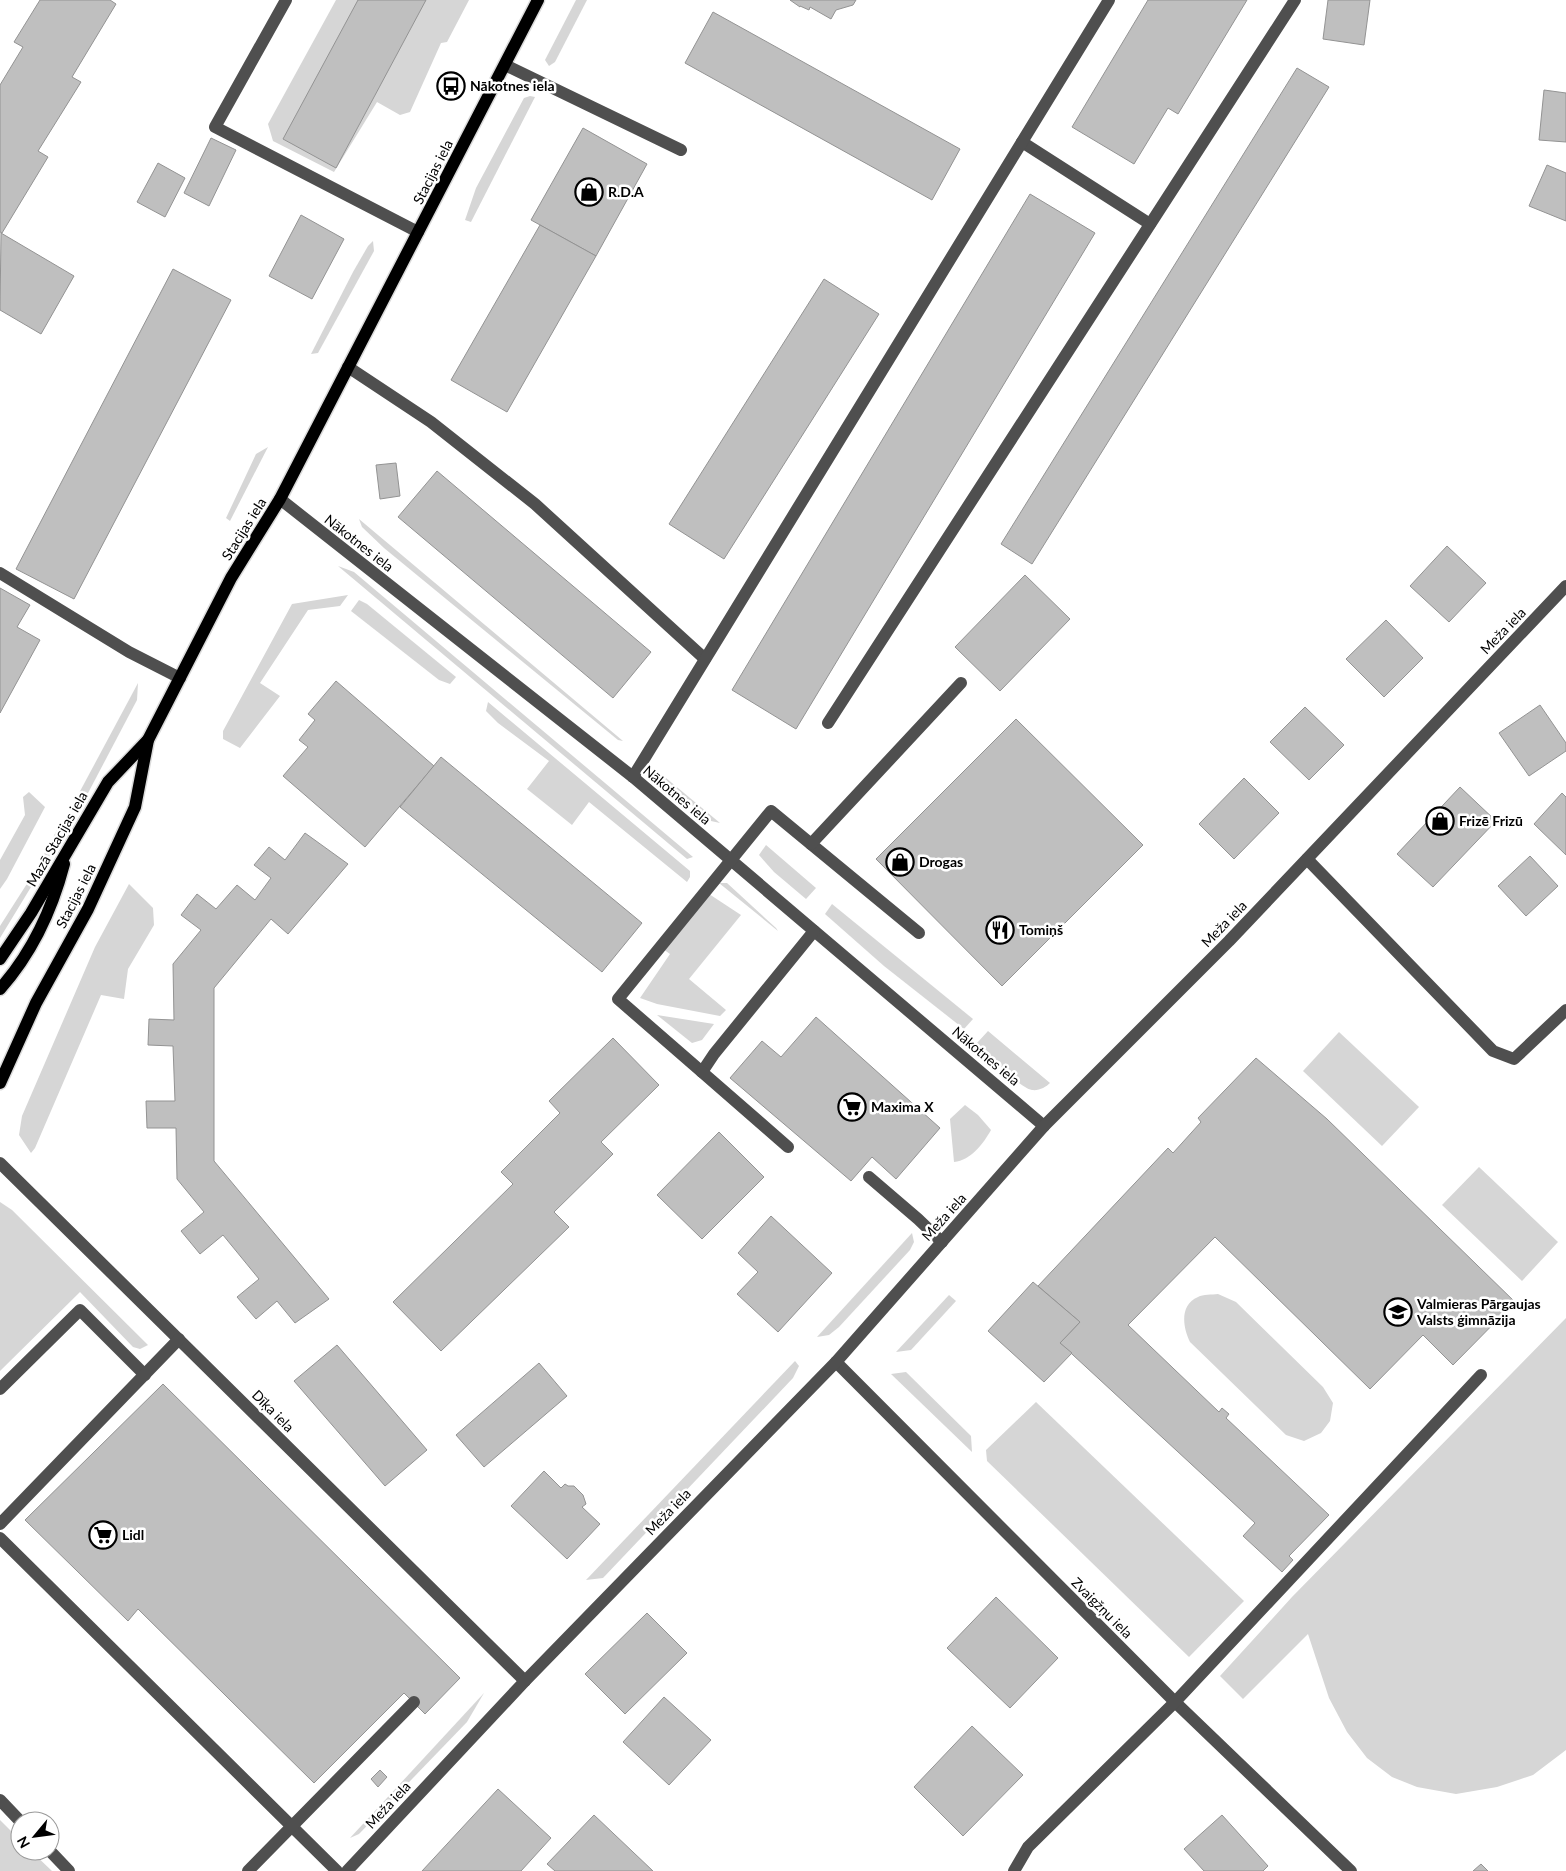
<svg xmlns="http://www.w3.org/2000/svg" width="1566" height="1871" font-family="Lato,sans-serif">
<rect width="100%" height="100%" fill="#fff"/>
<!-- green -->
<g fill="#d6d6d6">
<polygon points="336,0 469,0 447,42 441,43 410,112 400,115 377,102 334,172 273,141 268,124"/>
<polygon points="576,0 587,0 555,62 549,66 545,60"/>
<polygon points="530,96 535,97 471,222 465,220 476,188 524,98"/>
<polygon points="373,241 374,251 318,353 311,354 353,272 368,246"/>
<polygon points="268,447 230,521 226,518 256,454"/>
<polygon points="359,519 623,741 618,740 384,548 362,527"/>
<polygon points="338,566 354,572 693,857 687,859"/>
<polygon points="348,595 340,606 308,610 260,683 280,696 240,748 223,739 223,731 292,604"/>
<polygon points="359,600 367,604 456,677 450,684 439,680 351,611"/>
<polygon points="138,683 137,700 87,795 78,795"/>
<polygon points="488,702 690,871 690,877 687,882 589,802 572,825 527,789 549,761 498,723 486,711"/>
<polygon points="654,768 720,823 711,821 658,777"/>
<polygon points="29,792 45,807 7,879 0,889 0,860 25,815 23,797"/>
<polygon points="59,826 62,831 62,836 0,938 0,926 37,868"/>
<polygon points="766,845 816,888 806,899 774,872 759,855"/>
<polygon points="719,883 727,883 776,928 778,931"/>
<polygon points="129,884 153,908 154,925 128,969 124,999 101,995 35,1148 31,1153 19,1135 22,1116 95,947"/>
<polygon points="709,894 741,915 689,979 726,1010 720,1016 657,1004 640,998 670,954 663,949"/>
<polygon points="832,904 973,1019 964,1029 884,966 825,914"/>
<polygon points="657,1015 714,1024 702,1040 692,1043"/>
<path d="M988,1031L1050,1083C1046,1087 1039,1091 1032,1090C1018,1087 989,1054 977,1043Z"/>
<polygon points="1339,1032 1419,1107 1382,1146 1303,1071"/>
<path d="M965,1105L978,1115L991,1130C983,1144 971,1160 954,1162L950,1119Z"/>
<polygon points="1479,1167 1558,1242 1522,1281 1442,1205"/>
<polygon points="0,1202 12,1210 148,1345 140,1349 133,1347 80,1292 0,1371"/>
<polygon points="912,1233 914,1242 910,1250 839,1327 829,1335 817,1337"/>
<path d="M1218,1294L1236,1302L1323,1387L1333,1403L1330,1421L1321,1433L1304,1441L1286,1435L1190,1342C1183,1328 1179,1305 1198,1297C1203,1294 1212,1295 1218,1294Z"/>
<polygon points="949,1295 956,1301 911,1350 896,1352"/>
<polygon points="1566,1318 1566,1750 1533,1775 1497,1787 1456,1794 1417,1787 1392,1777 1367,1758 1347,1732 1329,1698 1308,1634 1243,1699 1220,1676 1292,1597"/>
<polygon points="795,1361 799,1366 793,1378 603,1578 586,1580"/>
<polygon points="906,1372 971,1436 972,1452 891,1374"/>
<polygon points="1036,1402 1244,1601 1189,1657 987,1461 986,1450"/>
<polygon points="484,1693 467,1722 359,1834 350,1838"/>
<polygon points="0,1820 20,1840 20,1851 31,1851 52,1871 0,1871"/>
</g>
<!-- building -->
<g fill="#bfbfbf" stroke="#939393">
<polygon points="40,0 110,0 116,4 72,77 81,82 38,151 48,157 2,233 0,232 0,85 23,47 14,42"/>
<polygon points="358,0 426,0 336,168 283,139"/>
<polygon points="790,0 856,0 853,5 836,10 831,19 810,7 809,10 800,6 800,7"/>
<polygon points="1148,0 1247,0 1178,114 1168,108 1134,164 1072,127"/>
<polygon points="1328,0 1370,0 1364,45 1323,39"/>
<polygon points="713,12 960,149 932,200 685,63"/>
<polygon points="1297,68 1329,87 1032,564 1001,544"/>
<polygon points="1544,90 1566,93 1566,142 1539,140"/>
<polygon points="583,128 647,164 596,256 531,220"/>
<polygon points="211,138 236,150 209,206 184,193"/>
<polygon points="158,163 185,178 165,217 137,202"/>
<polygon points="1547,165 1566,173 1566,221 1529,206"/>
<polygon points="1030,194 1095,233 796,729 732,690"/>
<polygon points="301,215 344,239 312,299 269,276"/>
<polygon points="540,225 596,256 507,412 451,380"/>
<polygon points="1,233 74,276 41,334 0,310"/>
<polygon points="173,269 231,300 74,599 16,569"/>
<polygon points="824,279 879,314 724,559 669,524"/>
<polygon points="396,463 400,496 380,499 376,465"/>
<polygon points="437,471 651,652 613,698 398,517"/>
<polygon points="1447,546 1486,583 1449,622 1410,586"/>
<polygon points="1025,575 1070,619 1000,691 955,647"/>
<polygon points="0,588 30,605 17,627 40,640 0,713"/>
<polygon points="1386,620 1423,658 1384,697 1346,659"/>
<polygon points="336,681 434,766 365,847 283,776 308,747 299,740 315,720 308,714"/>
<polygon points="1540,705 1566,743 1566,751 1529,776 1499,733"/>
<polygon points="1305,707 1344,745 1309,780 1270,742"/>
<polygon points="1016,719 1143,845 1002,986 876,859"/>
<polygon points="441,757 642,923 602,972 400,807"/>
<polygon points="1244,778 1279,813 1234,859 1199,824"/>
<polygon points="1460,787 1496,821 1433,887 1397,854"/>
<polygon points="1562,793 1566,797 1566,855 1534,824"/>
<polygon points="305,833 348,864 288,934 271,919 214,988 214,1161 329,1299 295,1323 277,1301 256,1319 237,1297 259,1279 223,1235 200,1254 181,1231 204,1212 177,1179 176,1128 147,1128 146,1101 175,1101 173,1046 148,1045 149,1019 174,1020 173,964 201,930 181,915 197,894 216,909 237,885 255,900 271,878 254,865 269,847 285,860"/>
<polygon points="1530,856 1558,886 1526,916 1498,886"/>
<polygon points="816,1017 940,1128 896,1179 872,1157 851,1181 730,1078 762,1041 781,1057"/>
<polygon points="613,1038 659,1085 601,1142 613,1154 554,1212 569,1227 441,1351 393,1302 513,1184 501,1172 560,1113 549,1101"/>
<polygon points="1256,1058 1327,1119 1515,1302 1453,1365 1423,1335 1370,1389 1215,1237 1128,1325 1219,1412 1222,1408 1229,1414 1226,1418 1329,1515 1289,1556 1293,1560 1282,1572 1243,1536 1255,1523 1060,1343 1080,1322 1038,1286 1168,1148 1173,1153 1201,1122 1198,1118"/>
<polygon points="719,1132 764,1177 702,1239 657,1195"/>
<polygon points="771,1216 832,1273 778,1332 737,1294 758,1272 738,1253"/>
<polygon points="1033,1282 1080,1322 1060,1343 1072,1353 1044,1382 988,1331"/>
<polygon points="337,1345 427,1450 385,1486 294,1381"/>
<polygon points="539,1363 567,1396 484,1467 456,1435"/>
<polygon points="163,1384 460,1678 425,1714 404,1693 314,1783 138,1609 128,1621 25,1520"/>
<polygon points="544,1471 561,1488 565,1484 568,1486 574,1486 583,1495 586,1504 582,1507 600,1524 567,1559 511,1506"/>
<polygon points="996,1597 1058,1658 1010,1708 947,1648"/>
<polygon points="647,1613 687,1653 625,1714 585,1674"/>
<polygon points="664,1697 711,1740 669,1785 623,1742"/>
<polygon points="972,1726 1023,1775 963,1836 914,1787"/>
<polygon points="380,1770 387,1777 378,1787 371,1779"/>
<polygon points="498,1789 551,1838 521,1871 422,1871"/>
<polygon points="594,1815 653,1871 555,1871 547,1864"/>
<polygon points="1222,1815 1268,1866 1263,1871 1204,1871 1184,1849"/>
<polygon points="1481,1864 1488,1871 1473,1871"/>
</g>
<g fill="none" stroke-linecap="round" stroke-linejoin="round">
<!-- major casing -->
<g stroke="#dbdbdb" stroke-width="15">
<g id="major">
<polyline points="0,959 31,913 108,782 148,740"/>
<path d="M0,989C32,953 52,910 64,864"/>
<polyline points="0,1083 36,1003 88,909 135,807 148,740 231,578 280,499 538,0"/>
</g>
</g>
<!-- minor -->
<g stroke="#4f4f4f" stroke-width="12">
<polyline points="286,0 215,127 418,232"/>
<polyline points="505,65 681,150"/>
<polyline points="1022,142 1150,224"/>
<polyline points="348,367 431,422 535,504 705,659"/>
<polyline points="280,499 633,777 1044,1126"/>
<polyline points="0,573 129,652 180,678"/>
<polyline points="828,723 1295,0"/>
<polyline points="633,777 1109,0"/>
<polyline points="811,844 919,933"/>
<polyline points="1307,859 1493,1051 1514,1059 1566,1010"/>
<polyline points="814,931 714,1054 702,1072 618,999 771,811 811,844 961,683"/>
<polyline points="702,1072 788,1147"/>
<polyline points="0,1163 525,1681"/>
<polyline points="869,1177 918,1219 942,1242"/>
<polyline points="836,1362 1175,1702 1351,1871"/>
<polyline points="0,1389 80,1310 145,1375"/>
<polyline points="0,1524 179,1339"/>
<polyline points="0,1538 337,1871"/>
<polyline points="0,1800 20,1821"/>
<polyline points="50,1851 69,1871"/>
<polyline points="248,1871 414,1702"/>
<polyline points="347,1871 525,1681 836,1362 1044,1126 1229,941 1566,586"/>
<polyline points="1014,1871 1028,1847 1175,1702 1481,1375"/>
</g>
<!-- major -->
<use href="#major" stroke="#000" stroke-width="12"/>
</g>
<!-- icons -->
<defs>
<g id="bus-ring" transform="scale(1.4375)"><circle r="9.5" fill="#fff" stroke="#000" stroke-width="1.5"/><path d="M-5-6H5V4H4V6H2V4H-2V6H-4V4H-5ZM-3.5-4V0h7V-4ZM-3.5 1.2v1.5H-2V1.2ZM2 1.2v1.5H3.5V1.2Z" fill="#000"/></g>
<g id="shop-ring" transform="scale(1.4375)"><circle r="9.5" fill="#fff" stroke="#000" stroke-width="1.5"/><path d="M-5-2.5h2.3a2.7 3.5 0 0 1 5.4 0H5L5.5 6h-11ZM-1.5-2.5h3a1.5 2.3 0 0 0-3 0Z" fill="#000"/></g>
<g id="restaurant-ring" transform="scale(1.4375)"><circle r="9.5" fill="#fff" stroke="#000" stroke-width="1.5"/><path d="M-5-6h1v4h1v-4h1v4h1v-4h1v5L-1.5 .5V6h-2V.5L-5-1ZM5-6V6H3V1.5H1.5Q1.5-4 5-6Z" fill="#000"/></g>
<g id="supermarket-ring" transform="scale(1.4375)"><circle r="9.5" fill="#fff" stroke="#000" stroke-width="1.5"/><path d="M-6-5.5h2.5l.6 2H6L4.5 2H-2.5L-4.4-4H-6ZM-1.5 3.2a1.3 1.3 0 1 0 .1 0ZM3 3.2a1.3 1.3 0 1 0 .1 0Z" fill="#000"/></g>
<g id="school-ring" transform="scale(1.4375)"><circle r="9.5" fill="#fff" stroke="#000" stroke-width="1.5"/><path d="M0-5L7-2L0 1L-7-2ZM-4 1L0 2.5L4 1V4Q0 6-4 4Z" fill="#000"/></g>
</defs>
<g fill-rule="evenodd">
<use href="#bus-ring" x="451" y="86"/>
<use href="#shop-ring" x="589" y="192"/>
<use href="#shop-ring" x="1440" y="821"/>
<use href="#shop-ring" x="900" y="862"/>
<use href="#restaurant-ring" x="1000" y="930"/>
<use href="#supermarket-ring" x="852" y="1107"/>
<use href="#school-ring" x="1398" y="1312"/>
<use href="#supermarket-ring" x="103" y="1535"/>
</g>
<g text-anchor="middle" stroke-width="5" stroke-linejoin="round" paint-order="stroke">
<!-- poi labels -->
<g font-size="14" font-weight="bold" fill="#000" stroke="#fff" text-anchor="start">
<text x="470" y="91">Nākotnes iela</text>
<text x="608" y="197">R.D.A</text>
<text x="1459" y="826">Frizē Frizū</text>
<text x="919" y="867">Drogas</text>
<text x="1019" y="935">Tomiņš</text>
<text x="871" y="1112">Maxima X</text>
<text x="1417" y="1309">Valmieras Pārgaujas<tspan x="1417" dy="16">Valsts ģimnāzija</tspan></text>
<text x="122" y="1540">Lidl</text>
</g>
<!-- street labels -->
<g font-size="14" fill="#000" stroke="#fff">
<text transform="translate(433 172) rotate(-63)" y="5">Stacijas iela</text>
<text transform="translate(244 529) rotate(-58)" y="5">Stacijas iela</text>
<text transform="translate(359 543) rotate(38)" y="5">Nākotnes iela</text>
<text transform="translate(1503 631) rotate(-46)" y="5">Meža iela</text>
<text transform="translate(677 795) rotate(40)" y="5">Nākotnes iela</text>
<text transform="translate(57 839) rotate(-60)" y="5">Mazā Stacijas iela</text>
<text transform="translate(76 896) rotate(-63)" y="5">Stacijas iela</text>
<text transform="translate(1224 924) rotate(-46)" y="5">Meža iela</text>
<text transform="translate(986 1056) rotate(40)" y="5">Nākotnes iela</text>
<text transform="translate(944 1217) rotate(-48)" y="5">Meža iela</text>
<text transform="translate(273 1411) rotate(45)" y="5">Dīķa iela</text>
<text transform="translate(668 1512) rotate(-46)" y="5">Meža iela</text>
<text transform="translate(1102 1608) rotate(45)" y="5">Zvaigžņu iela</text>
<text transform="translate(388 1805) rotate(-47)" y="5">Meža iela</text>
</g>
</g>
<!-- north arrow -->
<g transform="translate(35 1836) rotate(241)"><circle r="24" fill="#ffffff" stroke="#999999"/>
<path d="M0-4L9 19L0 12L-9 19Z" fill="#000000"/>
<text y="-8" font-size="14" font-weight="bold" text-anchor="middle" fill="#000000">N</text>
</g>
</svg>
